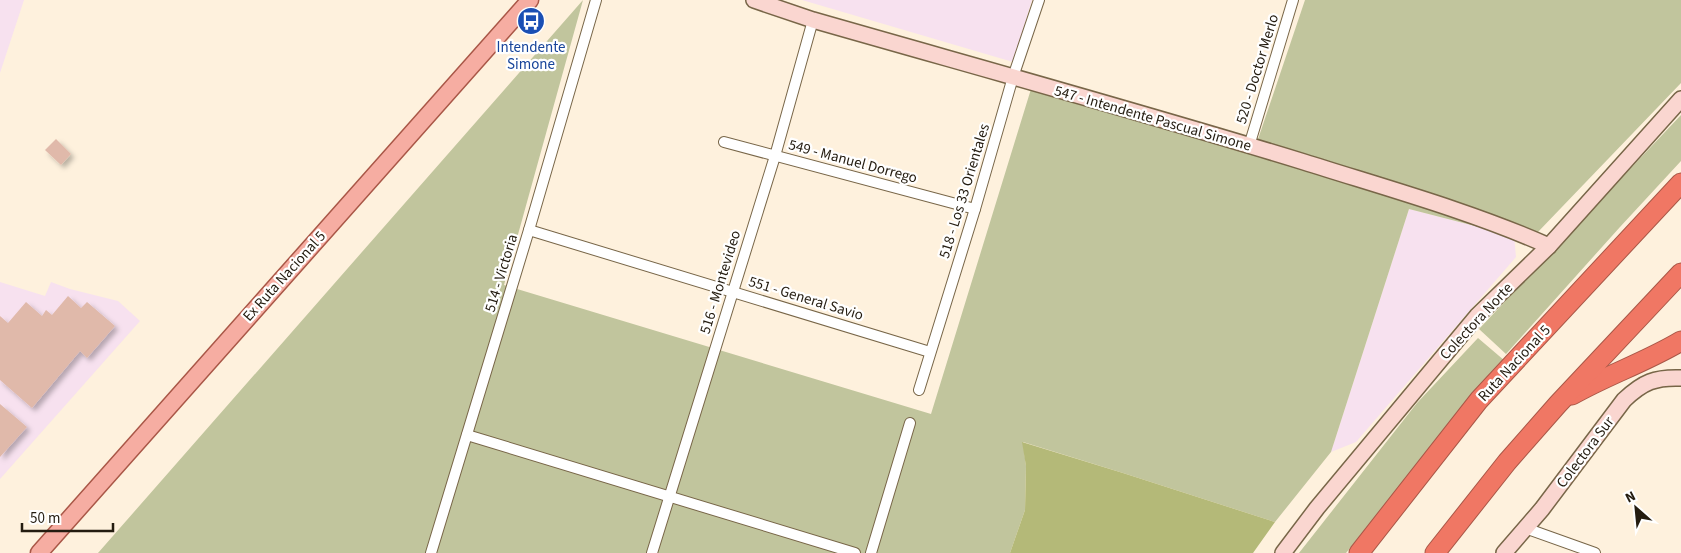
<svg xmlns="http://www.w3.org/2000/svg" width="1681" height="553" font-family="'Source Sans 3',sans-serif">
<defs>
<filter id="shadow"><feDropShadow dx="3.5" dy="3.5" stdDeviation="2.5" flood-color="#0004"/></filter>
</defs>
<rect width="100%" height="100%" fill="#fef1dd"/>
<!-- industrial -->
<g fill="#f7e1ef">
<polygon points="0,0 24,0 0,73"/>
<polygon points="802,0 1032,0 1013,62"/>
<polygon points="1409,209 1514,236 1516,257 1356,442 1331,452"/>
<polygon points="0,282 45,296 51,282 70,289 118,301 140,321 0,479"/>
</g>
<!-- green -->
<g fill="#c1c59d">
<polygon points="583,0 504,285 931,414 1031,89 1253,154 1305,0 1681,0 1681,83 1537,233 1514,236 1409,209 1331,452 1275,522 1123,473 1023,442 1026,466 1025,510 1010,553 98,553"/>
<polygon points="1681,115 1681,161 1620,227 1506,354 1479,329"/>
<polygon points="1478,338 1505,361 1442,433 1346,553 1299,553 1417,403"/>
</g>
<!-- forest -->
<polygon fill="#b4b978" points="1022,442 1123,473 1275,522 1253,553 1010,553 1025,510 1026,466"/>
<!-- building -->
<g fill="#e0b9aa" filter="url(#shadow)">
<polygon points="56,139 71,154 61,165 45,150"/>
<polygon points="68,296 81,308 87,302 115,326 87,358 80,351 32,408 0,380 0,316 8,323 26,302 42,316 46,310 52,315"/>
<polygon points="0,404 27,427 0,457"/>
</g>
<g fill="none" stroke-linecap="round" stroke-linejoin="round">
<!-- street casing -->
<g stroke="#786648" stroke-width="12">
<g id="street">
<polyline points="724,142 975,209"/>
<polyline points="1249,146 1293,0"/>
<polyline points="529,230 930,352"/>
<polyline points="919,390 975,209 1013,77 1039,0"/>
<polyline points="467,435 855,553"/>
<polyline points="1525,528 1595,553"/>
<polyline points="431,553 529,230 596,0"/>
<polyline points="652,553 775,156 813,20"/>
<polyline points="871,553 910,423"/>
</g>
</g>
<!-- secondary casing -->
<g stroke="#786648" stroke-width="18">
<g id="secondary">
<path d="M754,0L813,20C977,67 1141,112 1304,162C1386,188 1470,211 1549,246"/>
<polyline points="1283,553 1317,508 1477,316 1549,246 1681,99"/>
<path d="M1504,553L1542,509L1624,400C1643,382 1655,377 1681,378"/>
</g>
</g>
<!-- primary casing -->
<g stroke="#a95747" stroke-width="19">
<polyline id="primary" points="39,553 530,0"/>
</g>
<!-- highway casing -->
<g stroke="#a95747" stroke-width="21">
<g id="highway">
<path d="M1572,395C1607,375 1646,362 1681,341"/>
<polyline points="1359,553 1479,400 1681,183"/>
<polyline points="1435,553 1507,462 1558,404 1681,273"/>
</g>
</g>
<!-- street -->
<use href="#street" stroke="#fff" stroke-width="10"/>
<!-- secondary -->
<use href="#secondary" stroke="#fad6d0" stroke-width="15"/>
<!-- primary -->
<use href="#primary" stroke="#f6ada2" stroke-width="16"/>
<!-- highway -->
<use href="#highway" stroke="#f07764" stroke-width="19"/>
</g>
<!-- icons -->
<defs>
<g id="bus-disc" transform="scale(1.4375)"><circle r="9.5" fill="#1a4fb4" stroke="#fff"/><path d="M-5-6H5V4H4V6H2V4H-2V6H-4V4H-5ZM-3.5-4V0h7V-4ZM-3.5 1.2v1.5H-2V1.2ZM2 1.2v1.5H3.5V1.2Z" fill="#fff"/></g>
</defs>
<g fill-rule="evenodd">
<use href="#bus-disc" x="531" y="21"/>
</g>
<g text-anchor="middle" stroke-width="4.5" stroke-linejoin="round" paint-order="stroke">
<!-- transit labels -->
<g font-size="15" fill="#164399" stroke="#fff">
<text x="531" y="52">Intendente<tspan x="531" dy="17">Simone</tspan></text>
</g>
<!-- street labels -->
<g font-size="15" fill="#241c10" stroke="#fff">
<text transform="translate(1257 69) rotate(-73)" y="5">520 - Doctor Merlo</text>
<text transform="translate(1153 118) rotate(16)" y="5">547 - Intendente Pascual Simone</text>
<text transform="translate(853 161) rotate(15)" y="5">549 - Manuel Dorrego</text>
<text transform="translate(964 191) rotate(-73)" y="5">518 - Los 33 Orientales</text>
<text transform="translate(501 273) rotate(-73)" y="5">514 - Victoria</text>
<text transform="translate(284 276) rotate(-48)" y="5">Ex Ruta Nacional 5</text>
<text transform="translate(720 282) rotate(-73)" y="5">516 - Montevideo</text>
<text transform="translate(806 298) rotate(17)" y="5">551 - General Savio</text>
<text transform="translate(1476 321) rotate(-47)" y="5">Colectora Norte</text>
<text transform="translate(1514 363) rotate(-47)" y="5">Ruta Nacional 5</text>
<text transform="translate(1585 452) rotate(-53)" y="5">Colectora Sur</text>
</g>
</g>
<!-- north arrow -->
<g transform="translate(1636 508) rotate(333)" stroke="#ffffff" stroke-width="4" paint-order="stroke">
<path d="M0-4L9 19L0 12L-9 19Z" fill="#241c10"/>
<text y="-8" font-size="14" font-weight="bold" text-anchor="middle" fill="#241c10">N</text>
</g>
<!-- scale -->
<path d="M22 523v8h91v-8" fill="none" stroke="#241c10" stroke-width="2.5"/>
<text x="30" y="523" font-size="15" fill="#241c10" stroke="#ffffff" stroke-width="4" paint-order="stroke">50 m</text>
</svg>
